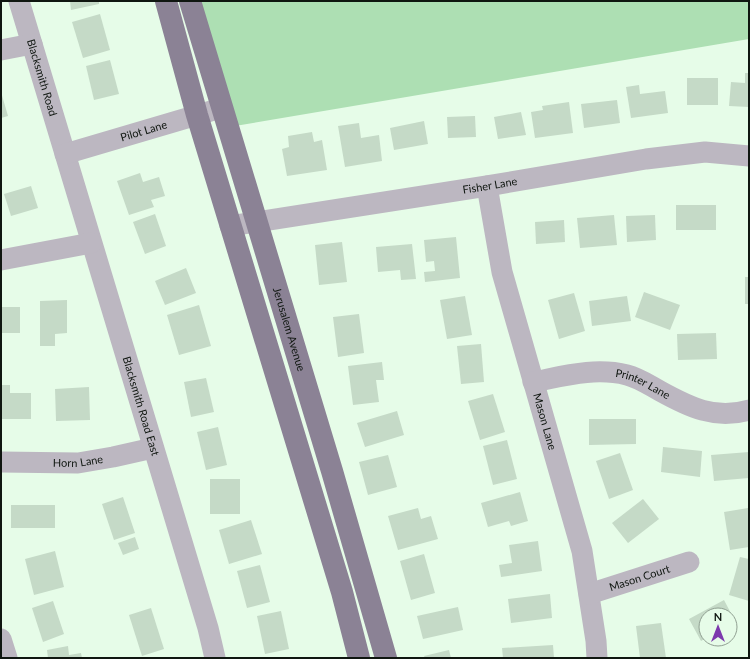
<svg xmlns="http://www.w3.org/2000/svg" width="750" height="659" font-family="Lato,sans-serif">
<rect width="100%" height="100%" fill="#e6fce8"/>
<!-- green -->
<polygon fill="#addfb3" points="186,1 749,1 749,39 223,128"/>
<!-- building -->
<g fill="#c5dac7">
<polygon points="70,1 99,1 99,4 71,10"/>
<polygon points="100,14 110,50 83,58 72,22"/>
<polygon points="110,60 119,94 94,100 86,66"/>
<polygon points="745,73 749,73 749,107 729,106 731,82 745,83"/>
<rect x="687" y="78" width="31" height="27"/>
<polygon points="639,85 640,94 665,91 668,113 631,118 626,87"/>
<polygon points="1,92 8,116 1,118"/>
<polygon points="617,100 620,123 584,128 581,104"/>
<polygon points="569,102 573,133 535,138 531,112 543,110 542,106"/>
<polygon points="521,112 526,135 498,139 494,117"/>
<polygon points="475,116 476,137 448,138 447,117"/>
<polygon points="424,121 428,144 394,150 390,128"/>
<polygon points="359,123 361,138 379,135 382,161 345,167 338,126"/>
<polygon points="312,132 314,142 322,140 327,170 287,176 282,149 289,147 288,136"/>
<polygon points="140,173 143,182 159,177 165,196 151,200 154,207 129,215 117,181"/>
<polygon points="31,186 38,208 11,216 4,194"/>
<rect x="676" y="205" width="40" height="25"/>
<polygon points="155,214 166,246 145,254 133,222"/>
<polygon points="614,215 617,245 580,248 577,218"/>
<polygon points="655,215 656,240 627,242 626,216"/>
<polygon points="564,220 565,242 536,244 535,222"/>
<polygon points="456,237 460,278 425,282 424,272 435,271 434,261 426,262 424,240"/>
<polygon points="342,242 347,282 319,285 315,245"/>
<polygon points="412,244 416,279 401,280 400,270 378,272 376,247"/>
<polygon points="186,268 196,293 165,305 155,281"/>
<rect x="745" y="277" width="4" height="27"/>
<polygon points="644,292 680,305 670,330 635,317"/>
<polygon points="574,293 585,331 559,339 548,300"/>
<polygon points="465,296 472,335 447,339 440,300"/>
<polygon points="627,296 631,321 592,326 589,301"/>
<polygon points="67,300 67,333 55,334 55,346 40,346 40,301"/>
<polygon points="199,305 211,346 179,355 167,315"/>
<rect x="1" y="307" width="19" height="26"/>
<polygon points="359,314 364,353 338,357 333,317"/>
<polygon points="716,333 717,359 678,360 677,334"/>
<polygon points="481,344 484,382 461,384 457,346"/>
<polygon points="382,362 384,380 376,380 379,402 353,405 348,366"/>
<polygon points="206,378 214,412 191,417 184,382"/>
<polygon points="1,385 10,385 10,393 31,393 31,419 1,419"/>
<polygon points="89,387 90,420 56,421 55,389"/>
<polygon points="493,394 505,432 480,440 468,401"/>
<polygon points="397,411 404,435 365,447 357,423"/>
<polygon points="589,419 636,419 636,444 589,445"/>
<polygon points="218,427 227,465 206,470 197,432"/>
<polygon points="507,440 517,479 493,485 483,446"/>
<polygon points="663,447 702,451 700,477 661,472"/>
<polygon points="749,452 749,478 714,481 711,455"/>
<polygon points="620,453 633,490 609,499 596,461"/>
<polygon points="388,455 397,487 368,495 359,462"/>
<rect x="210" y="479" width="30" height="35"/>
<polygon points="520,492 528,521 511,526 509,521 488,527 481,503"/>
<polygon points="123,497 135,533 114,540 102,504"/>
<polygon points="643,499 659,519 628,543 612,523"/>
<rect x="11" y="505" width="44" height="23"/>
<polygon points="418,508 421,519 431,516 438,539 398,550 388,516"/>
<polygon points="748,508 749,547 730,550 724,512"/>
<polygon points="251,520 262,554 229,564 219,530"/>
<polygon points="135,537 139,549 123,555 118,543"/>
<polygon points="538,541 542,571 501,577 499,565 512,563 509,545"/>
<polygon points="55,551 64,587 34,595 25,559"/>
<polygon points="424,554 435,593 411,600 400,561"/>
<polygon points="740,557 749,559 749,601 729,595"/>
<polygon points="260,565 270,602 247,608 237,571"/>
<polygon points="550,594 552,618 511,623 508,599"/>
<polygon points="724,600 736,623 730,626 730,615 706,615 706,638 701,641 689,619"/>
<polygon points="53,601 64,634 43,642 32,608"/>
<polygon points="458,607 463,630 423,639 417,616"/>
<polygon points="151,608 164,649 142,656 129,615"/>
<polygon points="281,611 289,649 265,654 257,616"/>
<polygon points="661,623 666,658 640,658 636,626"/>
<polygon points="553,645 554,658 503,658 502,648"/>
<polygon points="68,646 69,655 81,653 82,658 48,658 47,650"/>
<polygon points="449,650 451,658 425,658 424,656"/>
</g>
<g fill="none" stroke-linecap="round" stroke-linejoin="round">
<!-- minor -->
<g stroke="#bcb7c1" stroke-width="21">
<path id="s1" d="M19,1L208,628L215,658"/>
<polyline points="1,50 32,44"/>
<path id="s2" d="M65,154L221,108"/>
<path id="s3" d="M487,186L502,272L582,551L596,641L597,658"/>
<path id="s4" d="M230,226L487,186L646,159L705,152L749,156"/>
<polyline points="1,260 91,243"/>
<path id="s5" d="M533,382C564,376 595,367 627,375C639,378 649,385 660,391C689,407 715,420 749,410"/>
<path id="s6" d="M1,462L78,463L113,457L153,448"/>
<path id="s7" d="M589,594L689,562"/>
<polyline points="1,639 7,658"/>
</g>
<!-- major -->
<g stroke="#8b8295" stroke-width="22">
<polyline points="166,1 197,115 342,592 359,658"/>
<path id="s8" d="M190,1L332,471L386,658"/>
</g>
</g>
<g text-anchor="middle" stroke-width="3" stroke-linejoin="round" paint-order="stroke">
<!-- street labels -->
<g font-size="11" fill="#0f1610" stroke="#e6fce8">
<text dy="4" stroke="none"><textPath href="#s1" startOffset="80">Blacksmith Road</textPath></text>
<text dy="4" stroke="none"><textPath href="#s2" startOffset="82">Pilot Lane</textPath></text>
<text dy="4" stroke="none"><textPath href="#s4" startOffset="263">Fisher Lane</textPath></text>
<text dy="4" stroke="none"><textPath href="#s8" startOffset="343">Jerusalem Avenue</textPath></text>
<text dy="4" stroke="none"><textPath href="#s5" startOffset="113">Printer Lane</textPath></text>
<text dy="4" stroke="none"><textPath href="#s1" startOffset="423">Blacksmith Road East</textPath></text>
<text dy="4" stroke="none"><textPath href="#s3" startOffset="243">Mason Lane</textPath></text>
<text dy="4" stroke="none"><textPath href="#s6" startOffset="77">Horn Lane</textPath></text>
<text dy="4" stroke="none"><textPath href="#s7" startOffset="53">Mason Court</textPath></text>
</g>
</g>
<!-- border -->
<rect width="750" height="659" fill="none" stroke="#0f1610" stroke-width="4"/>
<!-- north arrow -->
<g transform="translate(718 627)"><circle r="19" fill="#e6fce8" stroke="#90a092"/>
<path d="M0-3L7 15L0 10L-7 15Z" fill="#7c39ad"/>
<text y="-6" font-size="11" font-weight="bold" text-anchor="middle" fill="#0f1610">N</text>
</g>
</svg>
